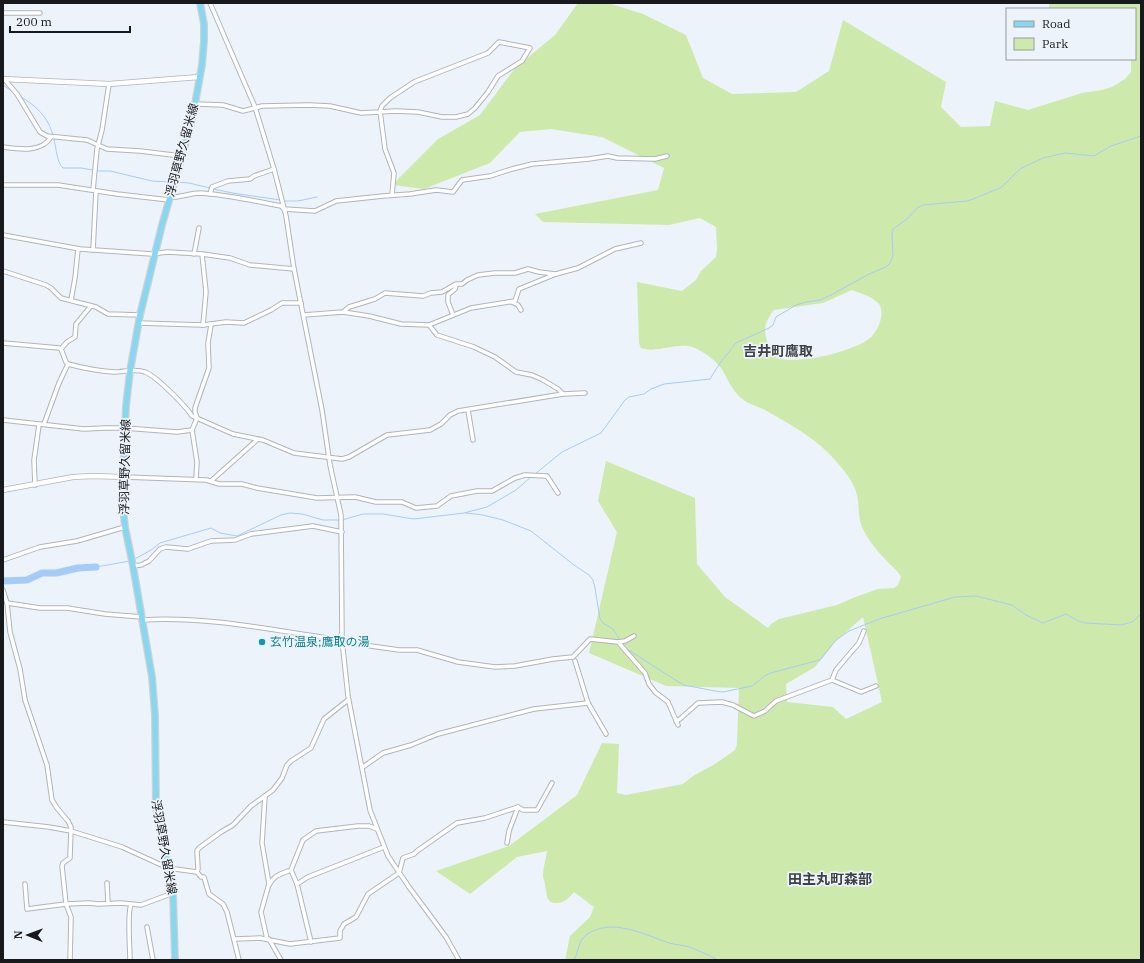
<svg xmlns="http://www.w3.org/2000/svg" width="1144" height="963" font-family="'IBM Plex Serif','Noto Sans JP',serif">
<rect width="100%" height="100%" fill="#edf3fa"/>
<!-- green -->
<path fill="#cee9ac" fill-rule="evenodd" d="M578,3H608L643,14L686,35L703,78L732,94L796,92L829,71L843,20L946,82L941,107L961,127L990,126L995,101L1028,110L1082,93L1102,90L1112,87L1125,79L1131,72V59H1135V9H1049V3H1141V960H565L570,936L590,917L594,907L574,892C569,898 565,903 556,903C545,903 547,892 545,885C545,881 543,879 543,876C543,868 546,859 547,851L517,857L470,894L436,871L509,846L577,795L602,743L619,744L617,793L626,795L683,784L693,776L715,764L728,755L735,750L737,744L739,688L666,686L589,653L617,532L598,501L606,461L695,498L697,564L725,597L768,628L771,624L779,619L837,605L853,598L878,589L894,588L898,585L901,577C897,569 891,566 885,559C878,552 870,542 865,533C857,520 860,509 857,495C853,476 827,450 812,439C797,428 781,419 765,410C757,406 748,404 741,398C731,389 728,379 721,368C715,360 704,352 695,348C678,341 658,354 641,348L639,343L637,282L682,291L696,280L701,271L716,257L717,249L716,227L700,218L669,225L543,222L535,214L658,190L664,168L602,137L551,129L520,132L490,163L424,189L392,185L438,139L480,115L515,68L555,35ZM852,290C859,293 871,296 877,302C882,306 882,313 881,318C880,324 877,330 873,335C860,351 797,365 778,358C772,356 768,347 767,341C763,328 766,320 774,310L823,303ZM863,617L882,702L846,719L833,707L787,702L786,684L815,667L836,641Z"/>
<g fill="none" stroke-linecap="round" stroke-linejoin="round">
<!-- stream -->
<g stroke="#a5ccf9" stroke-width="1">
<polyline points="3,85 13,92"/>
<path d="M21,97C35,105 47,116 52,132C56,141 56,163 63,168H81L99,171H110L152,181L170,182"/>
<polyline points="176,182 189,183 210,188"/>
<polyline points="213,189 238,194 281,200"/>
<polyline points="284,201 298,201 317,197"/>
<polyline points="535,474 562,452 601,433 625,400 629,397 644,394 651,389 664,384 710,379 720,363 736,343 769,328 773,325 776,317 796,305 806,302 820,300 831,295 869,274 886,267 890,263 893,256 892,235 893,229 907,219 917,208 923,205 967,201 973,199 1000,188 1005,184 1020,169 1043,158 1065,153 1094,156 1111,146 1141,136"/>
<polyline points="466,513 483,515 503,520 531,531 574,565 589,575 593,580 595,588 600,619 603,623 613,629 620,640"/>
<polyline points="342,520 363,514 383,514 414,519 464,513 487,507 516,490 531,477"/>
<polyline points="133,560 151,550 160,543 211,528 220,533 237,536 281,515 290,513 302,514 323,520 339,520"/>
<polyline points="96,567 130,561"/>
<polyline points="627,649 677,681 684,685 715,691 723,692 752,686 766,675 774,672 816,661 821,659 836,640 849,631 879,619 955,597 976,596 1012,605 1026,615 1043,623 1066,614 1078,621 1086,623 1121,625 1132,622 1141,614"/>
<path d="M574,960C579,952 578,941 586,935C611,917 643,934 669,943C676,945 683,945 690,947C699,951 709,955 718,960"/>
</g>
<!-- river -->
<polyline stroke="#a5ccf9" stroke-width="7" points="3,581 27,580 42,573 56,573 78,568 96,567"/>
<!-- minor casing -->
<g stroke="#b0b5bc" stroke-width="5.5">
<g id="minor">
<polyline points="210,3 255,107 274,169 286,216 294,269 322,410 330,465 341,515 342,640 348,696 370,810 388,856 409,887 446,937 459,960"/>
<polyline points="3,13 40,13"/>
<polyline points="4,79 17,94 40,132 47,136 87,140 107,149 140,151 181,156"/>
<polyline points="195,104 223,105 243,111 262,106 309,105 330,106 361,113 396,111 418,112 442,117 456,117 468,114 475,108 488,92 498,76 522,61 530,48 499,42 488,53 414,82 390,98 382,106 380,111 385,149 394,173 392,195"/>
<path d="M3,147C18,149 42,153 51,137"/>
<polyline points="3,185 58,185 117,194 169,200"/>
<polyline points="93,190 97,149 102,130 109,84"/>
<polyline points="210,194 212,187 228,181 250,179 254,176 274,169"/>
<path d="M170,197C180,198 189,193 201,193C228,195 255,201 281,206L284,209L315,211L336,201L383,196L410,194L436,190L453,192L462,180L490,176L512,169L532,164L589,159L608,156L617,158L655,159L667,156"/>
<polyline points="3,235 80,249 152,254 167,252 202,254 230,258 250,265 294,269"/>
<polyline points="93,250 96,191"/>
<polyline points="194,254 199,228"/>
<polyline points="202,254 206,292 203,325"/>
<polyline points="3,271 46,285 51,288 61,298 96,307 108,314 140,315"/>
<polyline points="71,300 75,278 78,249"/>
<polyline points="512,302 518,305 521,310"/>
<polyline points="343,312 349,307 375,299 385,293 423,296 431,293 442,292 456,284 462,284 467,280 478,275 495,273 515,273 528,269 539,272 555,274"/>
<polyline points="304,315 343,312 369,316 401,324 429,325 471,308 515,301 519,289 556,274 578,268 615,249 641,243"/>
<polyline points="453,315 448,302 448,295 455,289 456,285"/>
<polyline points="138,323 203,325 226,322 244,323 271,310 282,303 301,303"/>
<polyline points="429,325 437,335 474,347 495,357 516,372 532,375 543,380 558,389 563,394"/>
<path d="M3,343L59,348L61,349L66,362L68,364C83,368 98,371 114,372C124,372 135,368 145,372C156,376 185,405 192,416L233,434L263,440L294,453L342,459L349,457L387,435L430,430L441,424L450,415L458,411L563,394L585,393"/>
<polyline points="61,349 67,342 75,337 76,324 91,306"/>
<polyline points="468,410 473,440"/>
<polyline points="3,420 84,429 105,428 125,428 177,432 192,430 197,418 195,412 195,408 209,368 208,343 211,325"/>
<polyline points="44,424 59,383 68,364"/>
<polyline points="192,430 197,462 196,479"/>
<polyline points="124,477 206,480 219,484 242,484 257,488 317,498 355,497 376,502 402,502 416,508 437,506 451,496 477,491 492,491 515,478 525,475 547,476 558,493"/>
<polyline points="211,481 258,439"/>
<polyline points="35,485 34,460 39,425"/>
<polyline points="3,560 40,547 77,541 125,527"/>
<polyline points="133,566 141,565 149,561 160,549 166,547 188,549 211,541 235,540 251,534 313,526 342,532"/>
<polyline points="3,590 7,603 10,632 20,669 25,700 47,765 52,800 57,808 68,821 71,827 70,858 63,863 62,866 66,904 71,917 70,960"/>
<polyline points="7,603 40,608 67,608 105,614 142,617"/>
<path d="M143,620C210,616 276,631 342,640L357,644L399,650H417L458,662L495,667L515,666L553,659L573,657L590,639L618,642L625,641L634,636"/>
<polyline points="618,642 645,673 649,684 655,692 668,702 678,725"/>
<polyline points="575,661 588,703 606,734"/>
<polyline points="832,680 861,692 876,686"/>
<polyline points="676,721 680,719 698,703 722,702 733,705 754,716 765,711 776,701 832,680 836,670 859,643 864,631"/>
<polyline points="363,767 383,753 411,745 438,734 534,709 588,703"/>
<polyline points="265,796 262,843 269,884 261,912 267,939"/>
<polyline points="3,822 49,827 71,831 122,847 168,868 197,872 201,877 204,877 209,894 223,904 227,912 239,960"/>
<polyline points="507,843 509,831 518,807 523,810 537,810 552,783"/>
<polyline points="291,870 297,884 311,942"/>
<polyline points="197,872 198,869 197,851 199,848 221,832 233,825 251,806 273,790 282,778 287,765 291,761 311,748 324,719 348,700"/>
<polyline points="107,883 108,903"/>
<polyline points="25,884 27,909 66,904 89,903 98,904 121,903 141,905 173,893"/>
<polyline points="297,884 308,877 384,847"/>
<path d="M269,885C274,875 281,874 291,870L303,840L316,831L358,826H369L377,829"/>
<polyline points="147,927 153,960"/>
<polyline points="234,939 260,938 290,944 340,938 340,931 344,924 356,917 368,894 399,873 403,858 414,854 417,851 457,823 485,818 518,807"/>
<polyline points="269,939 281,960"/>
<path d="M130,960C130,949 127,912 131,905"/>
</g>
</g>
<!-- tertiary casing -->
<g stroke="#b0b5bc" stroke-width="6">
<g id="tertiary">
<polyline points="3,79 109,84 199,77"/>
<polyline points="3,490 73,477 93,476 124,477"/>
</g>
</g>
<!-- primary casing -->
<g stroke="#d1d1d2" stroke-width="8">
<polyline id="primary" points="175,960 173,893 156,807 155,715 152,677 133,566 125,527 122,499 126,406 130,371 140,315 162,225 191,124 195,104 202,65 204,41 204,24 200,3"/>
</g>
<!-- minor -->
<use href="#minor" stroke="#fff" stroke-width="3.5"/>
<!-- tertiary -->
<use href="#tertiary" stroke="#fff" stroke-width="4.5"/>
<!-- primary -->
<use href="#primary" stroke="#88d7f1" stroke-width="5.5"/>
</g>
<!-- markers -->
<circle fill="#0f9aa8" stroke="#edf3fa" stroke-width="1.5" cx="262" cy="642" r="4"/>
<g text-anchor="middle" stroke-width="3.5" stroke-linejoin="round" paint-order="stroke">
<!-- street labels -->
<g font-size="12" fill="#18191c" stroke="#edf3fa">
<text transform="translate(182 150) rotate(-75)" y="4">浮羽草野久留米線</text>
<text transform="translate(125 467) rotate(-89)" y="4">浮羽草野久留米線</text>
<text transform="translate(164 847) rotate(80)" y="4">浮羽草野久留米線</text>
</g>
<!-- culture labels -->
<g font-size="12" fill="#0d838f" stroke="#edf3fa" text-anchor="start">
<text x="270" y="646">玄竹温泉;鷹取の湯</text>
</g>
<!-- quarter labels -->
<g font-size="14" font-weight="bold" fill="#3d4247" stroke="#edf3fa">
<text x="778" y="356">吉井町鷹取</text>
<text x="830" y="884">田主丸町森部</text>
</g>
</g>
<!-- border -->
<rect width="1144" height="963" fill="none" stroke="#18191c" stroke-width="8"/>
<!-- legend -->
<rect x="1006" y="8" width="130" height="52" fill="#edf3fa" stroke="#989ca1"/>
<rect x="1014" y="21" width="20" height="6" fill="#88d7f1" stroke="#989ca1"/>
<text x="1042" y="28" font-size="12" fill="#18191c">Road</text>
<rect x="1014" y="38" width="20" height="12" fill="#cee9ac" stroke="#989ca1"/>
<text x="1042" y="48" font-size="12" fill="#18191c">Park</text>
<!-- north arrow -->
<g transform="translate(28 935) rotate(271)" stroke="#edf3fa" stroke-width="3" paint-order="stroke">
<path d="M0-3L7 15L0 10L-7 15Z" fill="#18191c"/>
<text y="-6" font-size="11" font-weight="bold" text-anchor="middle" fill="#18191c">N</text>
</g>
<!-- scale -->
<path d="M10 26v6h120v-6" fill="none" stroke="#18191c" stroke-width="2"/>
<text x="16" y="26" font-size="12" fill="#18191c" stroke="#edf3fa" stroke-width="3" paint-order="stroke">200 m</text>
</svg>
